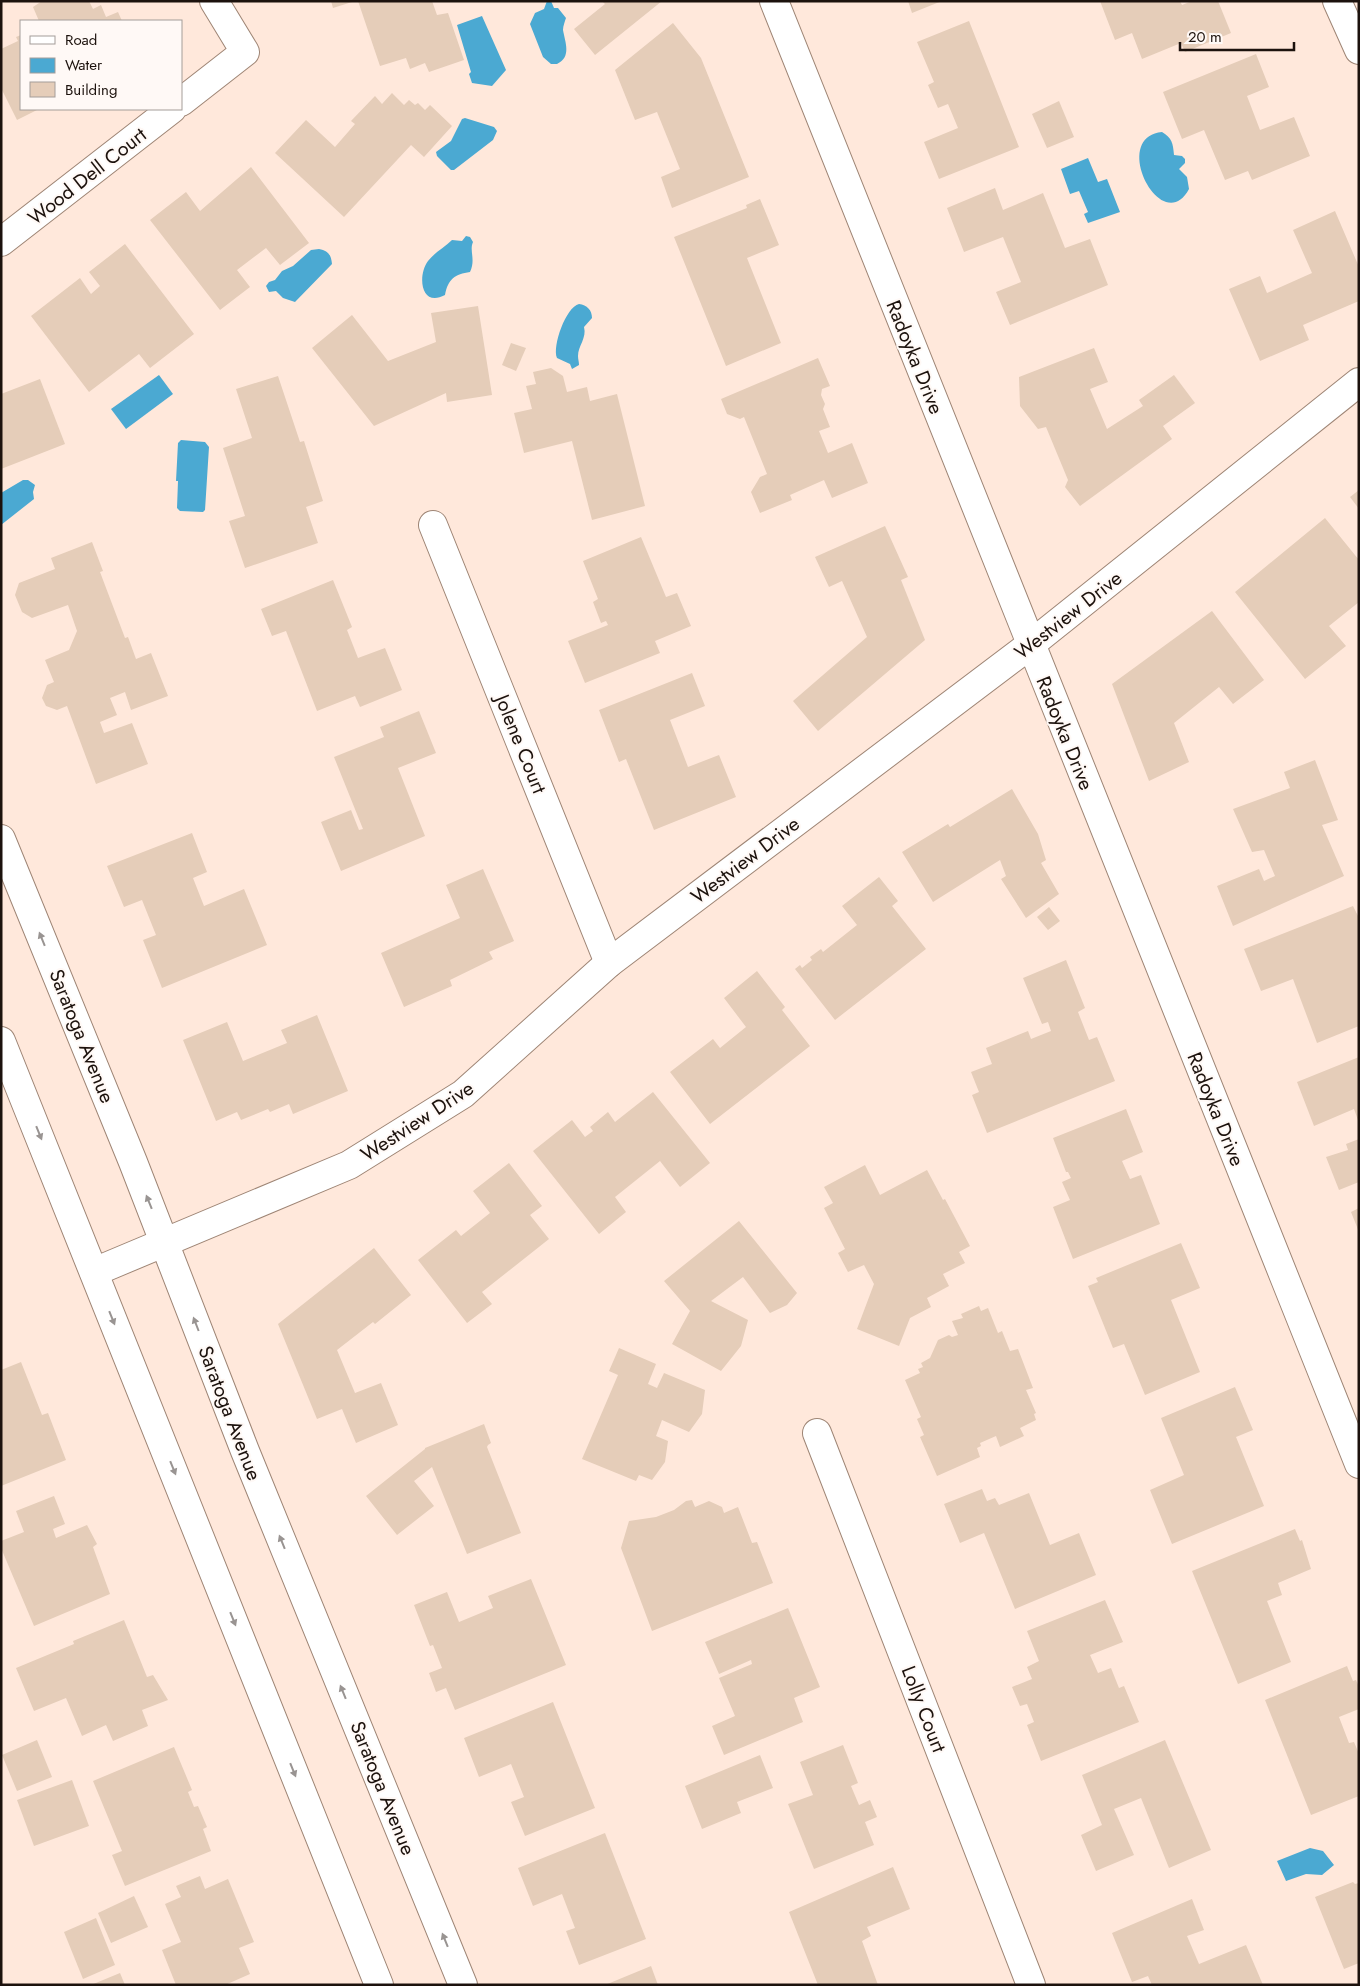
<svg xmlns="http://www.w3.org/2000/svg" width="1360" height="1986" font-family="Jost,sans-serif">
<rect width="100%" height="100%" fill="#ffe8db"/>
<!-- water -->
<g fill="#4ba9d2">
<path d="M547,1H551L554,8H558L566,18C565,21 563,26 563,30C565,42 572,57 557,64H551L543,57L530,24L535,13L544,9Z"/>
<polygon points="482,16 506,70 492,86 472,83 469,74 471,72 457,25"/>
<polygon points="465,118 494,127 497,131 493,140 454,170 451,170 437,156 436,152 451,141 462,119"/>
<path d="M1162,132C1172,138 1173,143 1174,155L1182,156L1185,159V163L1179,169L1187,177L1189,189C1162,239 1109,137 1162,132Z"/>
<polygon points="1088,158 1098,182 1107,179 1120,212 1088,223 1084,214 1088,212 1079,191 1070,194 1061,169"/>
<path d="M466,236L470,237L473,242C469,251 476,259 470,272C455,274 448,279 445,295C421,308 417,276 428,261C434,253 445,247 452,240L462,241Z"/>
<path d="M319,249C328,251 331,254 332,264L295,302L283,298L276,291L269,292L266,286L269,282L275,280L282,271L293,266L311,250Z"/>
<path d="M579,304C587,305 592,310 592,318L584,327C587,338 578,346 578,356C578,359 579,362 579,365L572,369L570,364L557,358C552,346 566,307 579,304Z"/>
<polygon points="159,375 173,394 126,429 111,409"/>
<polygon points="181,440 205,442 209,447 205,510 203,512 180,511 177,508 178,481 176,481 178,443"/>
<polygon points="23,480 28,480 35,485 33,492 34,499 1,525 1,493"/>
<polygon points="1310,1848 1323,1851 1334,1865 1322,1875 1306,1874 1286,1881 1277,1861"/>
</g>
<!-- building -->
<g fill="#e5cdb9">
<polygon points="42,1 89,1 93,9 101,5 106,17 118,12 122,21 39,21 33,7"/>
<polygon points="331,1 352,1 352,2 333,8"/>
<polygon points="358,1 432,1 437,15 448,13 464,60 429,72 425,63 410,69 406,58 380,66"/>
<polygon points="602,1 662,1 595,55 574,29 605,4"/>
<polygon points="908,1 942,1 912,13"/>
<polygon points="1100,1 1180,1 1182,5 1192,1 1218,1 1231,33 1185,52 1181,43 1142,59 1132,33 1115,40"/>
<polygon points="969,21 1019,147 939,179 924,142 958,128 948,104 938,108 928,85 934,82 917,42"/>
<polygon points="673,23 701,58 749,177 672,208 661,177 680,169 657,112 635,120 615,70"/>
<polygon points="21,35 21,109 39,109 17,120 1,88 1,49 18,41 16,37"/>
<polygon points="1256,54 1269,87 1247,96 1260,130 1294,117 1310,156 1252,180 1248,171 1225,180 1204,130 1182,139 1163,92"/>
<polygon points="392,93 404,105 409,100 415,105 418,103 425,110 430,105 452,126 424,157 411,145 344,217 275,153 306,120 335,147 355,124 351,121 375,96 382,104"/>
<polygon points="1059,101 1074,137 1047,148 1032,114"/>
<polygon points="251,167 309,243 280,265 266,248 237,270 250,287 220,310 150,220 186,192 200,211"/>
<polygon points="995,188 1003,210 1043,193 1065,248 1090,239 1108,285 1010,325 996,292 1021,282 1003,237 964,252 947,208"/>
<polygon points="760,199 779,245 747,258 781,343 726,366 674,237 747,208 746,205"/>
<polygon points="1335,211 1359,267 1359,301 1303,325 1309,340 1260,361 1229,289 1260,276 1267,293 1312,273 1293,230"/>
<polygon points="125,244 194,334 150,368 139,354 89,392 31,316 80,278 91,294 100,286 89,272"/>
<polygon points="478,306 492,395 447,402 446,393 374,426 312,348 352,315 388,361 436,342 431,313"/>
<polygon points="511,343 526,348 516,371 502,365"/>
<polygon points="1094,348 1108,382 1090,389 1107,429 1143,406 1139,400 1174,375 1195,403 1163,426 1172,439 1080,506 1065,487 1068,480 1046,427 1038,429 1020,406 1019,377"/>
<polygon points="818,358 830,386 822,389 821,395 825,404 823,409 830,427 819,431 828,453 852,443 868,483 832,498 824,480 790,495 792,500 760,513 751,492 760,477 767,474 744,417 740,419 727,414 721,399"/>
<polygon points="551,368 563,376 567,392 587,387 590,401 617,394 645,506 592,520 572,441 524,453 514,413 532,409 526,386 536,384 533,372"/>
<polygon points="278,376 300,442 304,441 323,501 306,507 318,543 245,568 229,521 245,516 223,448 252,438 236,389"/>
<polygon points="40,379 65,444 1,469 1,394"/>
<polygon points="1359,490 1359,509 1350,497"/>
<polygon points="1325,518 1359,560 1359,602 1329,626 1346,646 1305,679 1235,592"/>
<polygon points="885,526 908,577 901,580 925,640 818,731 793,701 867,637 842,581 829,587 815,557"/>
<polygon points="641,537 666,597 677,593 691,626 655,641 660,653 585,683 568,641 608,625 606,621 601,623 593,602 598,599 583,561"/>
<polygon points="92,542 103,571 100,572 125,638 128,637 136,659 151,653 168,696 131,710 125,692 110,698 117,715 100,722 104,733 132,723 148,764 96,784 67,706 57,710 46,706 42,698 47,685 54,682 45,660 69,650 77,631 68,605 32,618 22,612 15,595 19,583 55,569 51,558"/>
<polygon points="333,580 352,627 347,630 358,658 385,648 402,690 360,707 355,696 317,711 286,631 272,636 261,609"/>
<polygon points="1212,611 1264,680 1233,704 1219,687 1174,723 1189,762 1149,781 1112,684"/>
<polygon points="692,673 705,706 670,720 688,767 719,755 736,797 654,830 626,759 619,762 599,710"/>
<polygon points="419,711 436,753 398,768 425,836 341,871 321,822 351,810 359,830 363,829 334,757 384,737 380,727"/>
<polygon points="1315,760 1338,820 1322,825 1344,876 1233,926 1217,886 1259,869 1264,881 1275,876 1264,850 1252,852 1233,809 1290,788 1284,772"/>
<polygon points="1012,789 1038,834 1046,860 1041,863 1059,894 1026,918 1001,879 1006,876 1000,860 933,902 902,852 948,824 950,827"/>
<polygon points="192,833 207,872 193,878 204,906 244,889 267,945 162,988 143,940 156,935 142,900 124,907 107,866"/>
<polygon points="483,869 514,941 489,952 493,959 450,980 452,986 404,1007 381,953 460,918 446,885"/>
<polygon points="879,877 898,901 892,906 926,949 835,1020 795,969 800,965 802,968 812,960 810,957 821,949 823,952 857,925 842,906"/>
<polygon points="1353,906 1359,918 1359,1026 1317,1043 1293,979 1261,991 1244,949"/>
<polygon points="1049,907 1060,921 1048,930 1037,917"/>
<polygon points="1066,960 1085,1008 1078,1012 1089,1040 1097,1037 1115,1081 987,1133 972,1095 979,1092 971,1072 992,1064 986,1048 1028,1031 1031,1039 1051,1031 1048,1022 1042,1024 1023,978"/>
<polygon points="757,971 785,1007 782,1010 810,1046 710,1124 670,1072 713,1039 720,1048 746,1027 724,998"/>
<polygon points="317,1015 348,1091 293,1114 289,1104 270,1112 268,1109 241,1120 237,1112 216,1121 183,1040 227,1022 243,1061 287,1043 281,1030"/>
<polygon points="1359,1057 1359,1123 1354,1109 1314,1126 1297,1082"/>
<polygon points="653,1092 710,1163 680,1187 660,1161 615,1197 626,1212 599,1234 533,1151 572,1120 585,1137 593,1131 590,1127 608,1112 615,1122"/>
<polygon points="1126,1109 1143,1152 1122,1161 1130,1179 1141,1175 1160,1224 1073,1259 1053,1207 1070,1200 1062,1182 1071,1178 1068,1172 1066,1172 1053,1138"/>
<polygon points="1359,1139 1359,1182 1339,1190 1326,1157 1348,1150 1346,1144"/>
<polygon points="509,1163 542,1206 530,1215 549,1239 482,1292 492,1304 467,1323 418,1260 456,1230 461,1236 490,1213 473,1191"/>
<polygon points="865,1165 880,1195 927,1170 943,1200 945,1199 970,1246 959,1252 965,1263 943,1274 949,1286 927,1298 931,1307 910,1318 899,1346 857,1329 874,1284 864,1265 848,1272 838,1253 845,1249 824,1208 833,1203 824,1187"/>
<polygon points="1359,1208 1359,1232 1351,1212"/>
<polygon points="739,1221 797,1293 787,1305 770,1313 743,1277 711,1301 748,1320 741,1346 721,1371 672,1344 690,1311 664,1281"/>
<polygon points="1181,1243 1200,1288 1171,1300 1200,1372 1145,1395 1124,1344 1113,1348 1088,1286 1098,1282 1096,1278"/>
<polygon points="374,1248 411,1295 375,1324 373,1322 337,1350 355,1393 381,1383 398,1425 356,1443 342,1409 317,1419 278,1324"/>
<polygon points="979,1306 981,1311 988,1308 998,1333 1002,1331 1010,1351 1018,1349 1033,1388 1026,1390 1036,1413 1034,1414 1036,1420 1020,1428 1024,1436 1000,1447 996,1436 980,1443 981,1446 977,1448 980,1457 937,1476 920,1437 924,1435 917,1419 921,1417 905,1380 920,1373 918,1369 923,1367 921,1363 930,1358 938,1340 949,1335 952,1337 958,1335 952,1321 963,1318 961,1314"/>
<polygon points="619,1348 656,1364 648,1384 657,1388 664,1373 705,1390 702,1414 689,1432 662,1420 656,1436 668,1441 665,1462 652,1480 639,1475 636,1481 582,1459 618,1375 609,1371"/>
<polygon points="21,1362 42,1415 48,1413 66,1460 1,1486 1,1370"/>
<polygon points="1235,1387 1253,1430 1236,1437 1264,1506 1172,1544 1150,1490 1184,1475 1161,1418"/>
<polygon points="484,1424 491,1443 488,1445 487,1447 521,1533 467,1554 432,1467 414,1481 434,1506 397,1535 366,1496 425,1449 425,1448"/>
<polygon points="982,1489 987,1501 995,1498 999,1505 1029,1493 1050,1545 1079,1533 1096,1575 1015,1609 984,1533 960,1543 944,1504"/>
<polygon points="54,1496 65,1524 53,1529 56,1538 87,1525 97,1544 93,1547 110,1594 34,1626 1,1548 1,1541 24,1532 16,1511"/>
<polygon points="692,1500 695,1507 709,1501 722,1507 724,1513 738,1507 752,1543 757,1542 773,1583 652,1631 621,1548 629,1521 656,1517 674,1510 686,1501"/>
<polygon points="1295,1529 1300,1541 1302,1540 1311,1569 1278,1583 1282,1595 1267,1601 1291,1662 1238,1684 1192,1571"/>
<polygon points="531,1579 566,1665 455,1710 446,1688 436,1692 429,1673 442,1668 433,1645 430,1646 414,1605 447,1592 459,1622 493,1608 488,1596"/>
<polygon points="1105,1600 1123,1642 1090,1655 1098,1673 1111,1668 1119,1688 1124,1686 1139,1722 1041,1761 1027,1725 1034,1722 1027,1704 1020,1706 1012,1687 1032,1679 1027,1667 1039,1661 1027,1631"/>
<polygon points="788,1608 820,1687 794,1698 803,1722 724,1755 712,1726 735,1716 719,1678 752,1664 751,1660 719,1674 705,1642"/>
<polygon points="124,1620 147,1677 153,1675 168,1700 142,1710 148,1726 113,1741 106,1725 82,1736 66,1698 34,1711 16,1668 74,1644 73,1641"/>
<polygon points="1347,1666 1353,1681 1356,1680 1359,1687 1359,1709 1339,1717 1349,1743 1354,1742 1359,1754 1359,1796 1311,1815 1265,1700"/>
<polygon points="553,1702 595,1808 525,1836 511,1802 524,1797 511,1764 479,1777 464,1738"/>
<polygon points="37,1740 52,1777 17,1791 2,1755"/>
<polygon points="1165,1740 1211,1850 1169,1868 1141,1798 1114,1809 1134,1855 1096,1871 1081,1835 1102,1825 1082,1775"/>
<polygon points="843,1745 858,1783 851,1786 859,1805 870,1800 877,1817 865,1822 874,1845 814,1869 788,1804 813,1795 800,1762"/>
<polygon points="174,1747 192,1790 188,1792 194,1807 198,1806 207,1827 203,1829 211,1851 125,1886 112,1855 122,1851 93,1781"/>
<polygon points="760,1755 773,1788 737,1802 741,1813 702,1829 685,1786"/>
<polygon points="72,1780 89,1826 34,1846 17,1800"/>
<polygon points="605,1833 646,1939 579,1965 566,1931 575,1928 562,1894 533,1906 518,1868"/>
<polygon points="893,1867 910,1909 867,1927 871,1936 862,1941 878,1985 818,1985 789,1912"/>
<polygon points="200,1876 205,1889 228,1879 254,1942 239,1948 250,1974 225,1985 176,1985 162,1950 181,1942 165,1904 181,1897 176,1886"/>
<polygon points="1353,1882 1355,1884 1359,1883 1359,1963 1344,1969 1315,1897"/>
<polygon points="134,1896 148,1927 111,1943 98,1913"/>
<polygon points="1192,1899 1204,1930 1187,1936 1199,1964 1246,1945 1263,1985 1152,1985 1148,1976 1132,1982 1112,1933"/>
<polygon points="96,1918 115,1965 83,1979 64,1932"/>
<polygon points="651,1966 658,1985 605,1985"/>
<polygon points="120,1973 125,1985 91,1985"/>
</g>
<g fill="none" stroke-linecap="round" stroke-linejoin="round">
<!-- street casing -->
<g stroke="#9e8575" stroke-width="30">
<g id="street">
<polyline points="774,1 1359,1464"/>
<polyline points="1337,1 1359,50"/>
<polyline points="181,102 245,52 214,1"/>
<polyline points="1,242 172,109"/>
<polyline points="433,525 609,963"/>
<polyline points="94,1272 349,1165 463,1094 609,963 1030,645 1359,382"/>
<polyline points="817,1433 1031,1985"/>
</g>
</g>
<!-- highway casing -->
<g stroke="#9e8575" stroke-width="30">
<g id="highway">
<polyline points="1,839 133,1162 245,1451 463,1985"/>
<polyline points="1,1041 379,1985"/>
</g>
</g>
<!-- street -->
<use href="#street" stroke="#fff" stroke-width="28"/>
<!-- highway -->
<use href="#highway" stroke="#fff" stroke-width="28"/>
</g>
<!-- one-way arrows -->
<defs><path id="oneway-solid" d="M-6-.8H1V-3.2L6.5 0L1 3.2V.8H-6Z" transform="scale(1.25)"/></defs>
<g fill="#999492">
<use href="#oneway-solid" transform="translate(42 939) rotate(-112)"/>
<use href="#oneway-solid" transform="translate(39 1133) rotate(68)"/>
<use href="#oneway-solid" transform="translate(149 1202) rotate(-112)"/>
<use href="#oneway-solid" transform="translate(112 1318) rotate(68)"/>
<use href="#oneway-solid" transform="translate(196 1324) rotate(-111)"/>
<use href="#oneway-solid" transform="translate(173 1468) rotate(68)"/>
<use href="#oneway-solid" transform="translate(282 1542) rotate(-112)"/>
<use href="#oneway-solid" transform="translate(233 1619) rotate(68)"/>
<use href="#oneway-solid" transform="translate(343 1692) rotate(-112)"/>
<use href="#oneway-solid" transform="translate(293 1770) rotate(68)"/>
<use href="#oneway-solid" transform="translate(445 1940) rotate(-112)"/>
</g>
<g text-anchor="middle" stroke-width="4" stroke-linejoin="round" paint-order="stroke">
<!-- street labels -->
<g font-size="20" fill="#1c120d" stroke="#fff9f6">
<text transform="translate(87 176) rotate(-38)" y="7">Wood Dell Court</text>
<text transform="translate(915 357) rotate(68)" y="7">Radoyka Drive</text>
<text transform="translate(1068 615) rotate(-38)" y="7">Westview Drive</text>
<text transform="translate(1065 733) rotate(68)" y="7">Radoyka Drive</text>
<text transform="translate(521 744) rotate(68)" y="7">Jolene Court</text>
<text transform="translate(745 860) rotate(-37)" y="7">Westview Drive</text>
<text transform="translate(82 1036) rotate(68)" y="7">Saratoga Avenue</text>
<text transform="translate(1216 1109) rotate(68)" y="7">Radoyka Drive</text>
<text transform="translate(417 1121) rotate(-33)" y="7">Westview Drive</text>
<text transform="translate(230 1413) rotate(69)" y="7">Saratoga Avenue</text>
<text transform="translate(924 1709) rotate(69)" y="7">Lolly Court</text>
<text transform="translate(383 1788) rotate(68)" y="7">Saratoga Avenue</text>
</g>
</g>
<!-- border -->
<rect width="1360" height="1986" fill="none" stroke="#1c120d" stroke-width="5"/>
<!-- legend -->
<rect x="20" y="20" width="162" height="90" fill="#fff9f6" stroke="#a49d99"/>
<rect x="30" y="36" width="25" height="8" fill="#ffffff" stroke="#a49d99"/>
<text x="65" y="45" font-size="15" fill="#1c120d">Road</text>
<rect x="30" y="58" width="25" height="15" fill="#4ba9d2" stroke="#a49d99"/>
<text x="65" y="70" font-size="15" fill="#1c120d">Water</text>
<rect x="30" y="82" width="25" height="15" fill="#e5cdb9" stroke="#a49d99"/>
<text x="65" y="95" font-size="15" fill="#1c120d">Building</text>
<!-- scale -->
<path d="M1180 42v8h114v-8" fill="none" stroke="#1c120d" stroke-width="2.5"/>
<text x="1188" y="42" font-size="15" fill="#1c120d" stroke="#fff9f6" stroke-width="4" paint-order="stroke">20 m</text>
</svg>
